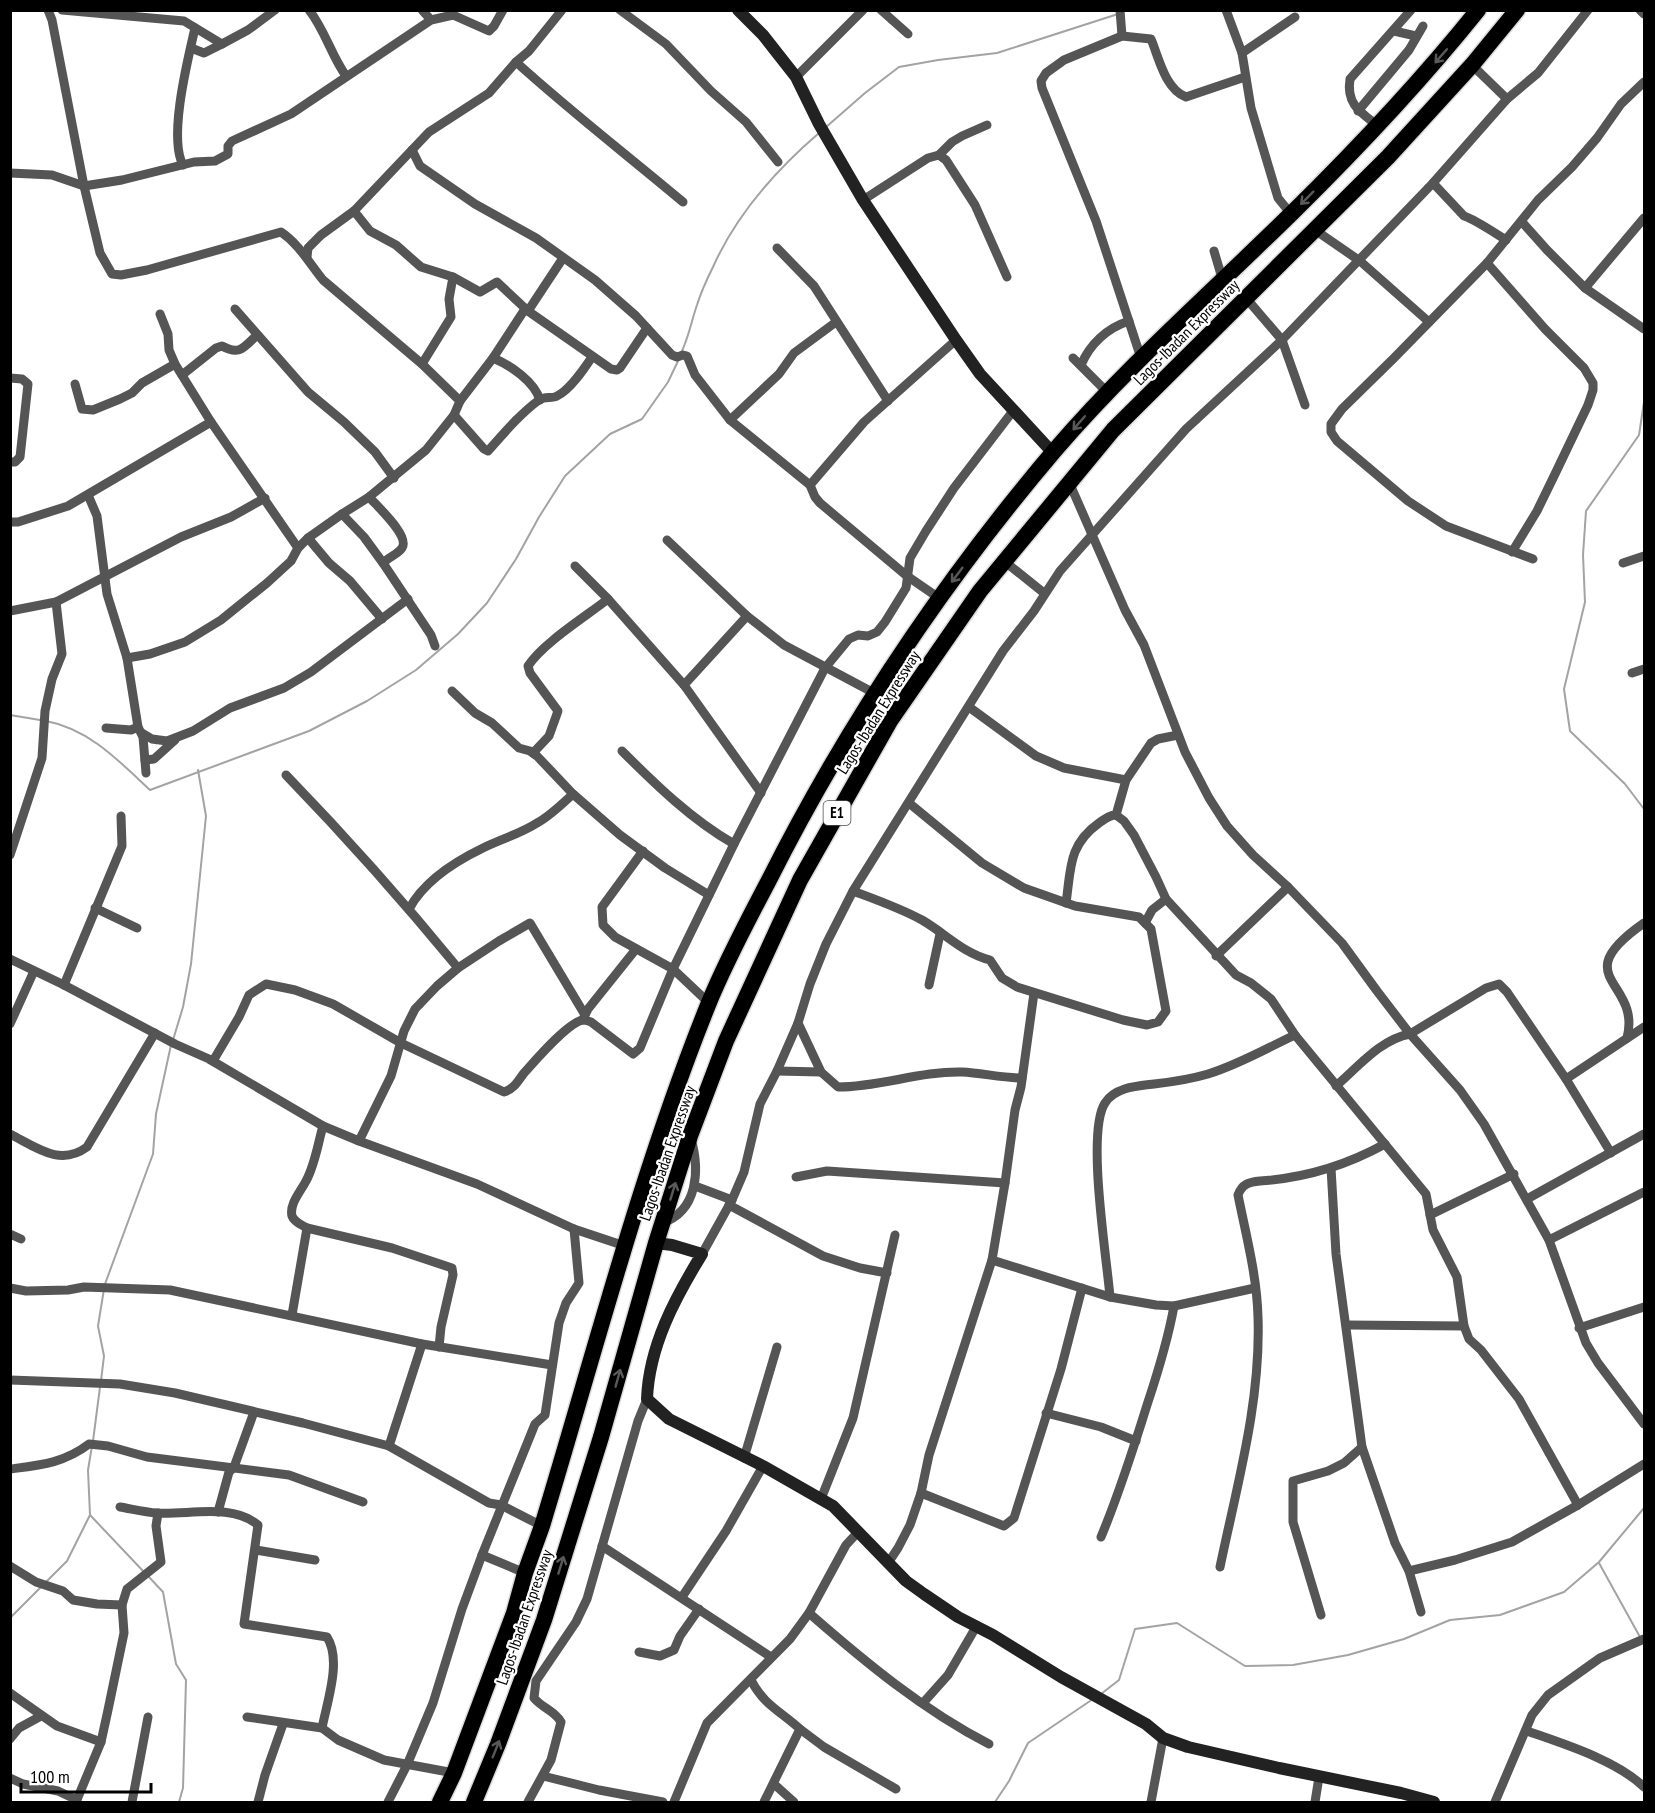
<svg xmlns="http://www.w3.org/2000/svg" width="1655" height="1813" font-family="'PT Sans Narrow',sans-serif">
<rect width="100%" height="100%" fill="#fff"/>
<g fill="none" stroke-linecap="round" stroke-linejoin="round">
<!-- stream -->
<g stroke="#a3a3a3" stroke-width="2">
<polyline points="825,128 865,93 899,67 938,60 997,53 1118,14"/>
<path d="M681,353C689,337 691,322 697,305C701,292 707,279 713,267C736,215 776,170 819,133"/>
<polyline points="1644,402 1639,435 1586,511 1583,555 1585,602 1564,689 1570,731 1625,784 1644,809"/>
<polyline points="10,715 40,720"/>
<path d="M46,721C89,729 119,761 150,790L309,731L367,701L416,670L458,634L487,603L516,559L539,517L565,476L610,434L642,419L668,382L679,359"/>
<polyline points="173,1040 183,1007 191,964 206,816 198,770"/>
<polyline points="105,1284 153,1154 156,1114 171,1045"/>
<polyline points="101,1381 104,1356 98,1326 104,1289"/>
<polyline points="93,1441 100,1387"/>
<polyline points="92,1446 88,1470 90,1515 144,1572"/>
<polyline points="1599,1563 1640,1637"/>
<polyline points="148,1576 163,1592 176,1664 186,1680 183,1788 179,1802"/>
<polyline points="46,1582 67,1561 90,1515"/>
<polyline points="10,1618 42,1586"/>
<polyline points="1101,1694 1119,1680 1135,1629 1177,1623 1245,1666 1293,1665 1348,1655 1404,1639 1450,1620 1500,1615 1564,1592 1599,1562 1644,1508"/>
<polyline points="995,1802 1009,1781 1028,1743 1093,1699"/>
</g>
<!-- highway casing -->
<g stroke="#dbdbdb" stroke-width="19">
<g id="highway">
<path d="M440,1802L454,1773L514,1613L525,1573L542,1526C595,1352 640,1174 708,1005C725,963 747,922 768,882C846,727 942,583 1055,450C1128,365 1213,291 1293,212C1358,148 1421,81 1478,10"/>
<polyline points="474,1802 498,1744 544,1620 601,1437 656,1243 690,1136 726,1041 800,880 890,721 980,591 1113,430 1388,157 1472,65 1517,10"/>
</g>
</g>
<!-- street -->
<g stroke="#555" stroke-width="9">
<path d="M48,10L52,20L84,186L100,253L112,274L121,275L147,270L281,232C299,244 309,263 323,280L422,364L460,401"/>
<polyline points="62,10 184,21 222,44 248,30 275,10"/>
<path d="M309,10C325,30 331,55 346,76"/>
<polyline points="422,10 431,20"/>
<polyline points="620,10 666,44 711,91 746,122 778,162"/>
<polyline points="881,10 908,34"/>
<polyline points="1120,10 1122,36"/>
<polyline points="1226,10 1242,53 1251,108 1278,198 1291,214"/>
<polyline points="1640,10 1644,14"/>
<polyline points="1394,31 1416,36"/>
<polyline points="191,48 204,53 222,44"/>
<polyline points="1242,53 1295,17"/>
<path d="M516,62C570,111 627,155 683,202"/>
<polyline points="1472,65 1507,99"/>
<polyline points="796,77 863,10"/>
<polyline points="1358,111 1409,50 1423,26"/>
<path d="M1378,126C1360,112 1346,104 1350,79L1411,10"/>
<polyline points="412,150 420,166 475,204 536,238 595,280 636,316 672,355 677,357 683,355 687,356 695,375 730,420 810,485 815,497 820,503 907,576 939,598"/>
<polyline points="939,155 946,160 975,205 1007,277"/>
<path d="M183,165C168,137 188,59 195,28"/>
<polyline points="10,173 52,175 84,186 122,180 194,162 215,161 228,154 228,146 232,141 291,114 431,20 453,15 489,31 494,26 503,10"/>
<path d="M1433,183L1464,216C1474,219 1495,233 1506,240"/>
<polyline points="863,200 928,158 939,155 952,142 962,136 987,125"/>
<polyline points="354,211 370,231 396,245 421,267 453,277 480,292 497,282 528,311 611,369 617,370 620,368 647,328"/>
<polyline points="1522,222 1547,250 1585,288 1644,329"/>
<polyline points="1315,230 1360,261 1429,322"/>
<polyline points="777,248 814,286 888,401"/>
<polyline points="1214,251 1222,278"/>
<polyline points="307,257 308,248 321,235 354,211 429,132 489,93 516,62 529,51 562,10"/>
<polyline points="1487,263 1545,329 1584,368 1593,383 1593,390 1588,405 1555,474 1537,511 1512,552"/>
<polyline points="1585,288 1644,218"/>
<polyline points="1246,298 1282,340 1305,405"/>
<polyline points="235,309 308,392 344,422 375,452 394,478"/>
<polyline points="528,311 563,258"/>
<polyline points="160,314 168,334 169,350 175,364 211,422 298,548"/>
<path d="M493,358C510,365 534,381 540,400"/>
<polyline points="1073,358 1107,392"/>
<path d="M1141,358L1096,221L1042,88L1041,81L1046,73L1064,60L1122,36L1151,39C1159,58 1165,89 1186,97L1245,77"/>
<polyline points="422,364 451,317 449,299 453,277"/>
<path d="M1081,365C1090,344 1107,328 1129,321"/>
<path d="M182,375L216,348L222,346C240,356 244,347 257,335"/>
<polyline points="10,378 22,379 28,384 20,457 15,462 10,462"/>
<polyline points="75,384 82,409 93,410 120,399 132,393 142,383 175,364"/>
<path d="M454,415L484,449L488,451C504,433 520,414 539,400C545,396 552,399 557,396C570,390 584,369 592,357"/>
<polyline points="730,420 779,374 794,353 836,322"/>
<polyline points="1069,482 1125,610 1144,645 1185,752 1209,798 1227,826 1253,855 1288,887 1342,943 1377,991 1410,1034 1460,1090 1484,1124 1549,1240 1586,1343 1598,1363 1644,1424"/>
<polyline points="810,485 864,422 956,340"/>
<polyline points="88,495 97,516 107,594 127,658 138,727 143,737 146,773"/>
<path d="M369,497C378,507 410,536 402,548C398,554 389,557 383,563"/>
<polyline points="342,514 364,537 383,563 431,635 435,646"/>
<polyline points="10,522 18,522 68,506 211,422"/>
<polyline points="308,538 329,563 350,581 382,619"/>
<polyline points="667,540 747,616 784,645 874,693"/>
<polyline points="1533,559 1446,526 1408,501 1337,441 1331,432 1331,424 1342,409 1394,358 1487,263 1538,200 1572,167 1597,138 1621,104 1644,82"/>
<polyline points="1004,561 1044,593"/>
<polyline points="1623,563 1644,556"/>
<polyline points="575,566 608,599 684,685 761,793"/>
<polyline points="10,611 56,602 181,537 231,517 265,498"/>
<polyline points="127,658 150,654 185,642 221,620 267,583 291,561 298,548 308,538 342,514 369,497 426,450 454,415 460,401 493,358 525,309"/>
<polyline points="1632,673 1644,669"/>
<polyline points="684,685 747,616"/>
<polyline points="452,691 475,713 492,723 519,748 530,751 537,756 573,794 620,835 665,868 709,895"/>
<polyline points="969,707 1036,756 1064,768 1126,780"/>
<polyline points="106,728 131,730 138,727"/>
<polyline points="142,733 152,739 167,741 193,731 230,708 284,688 311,672 408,599"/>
<path d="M622,751C656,785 692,820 734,844"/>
<path d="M533,753L549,736L558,711L530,673L528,666C543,643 585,617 608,599"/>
<polyline points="145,760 154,759 175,740"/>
<path d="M286,775C346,837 403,901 458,968"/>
<polyline points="1116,815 1124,821 1134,835 1156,877 1166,899 1236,975 1251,983 1271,999 1295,1035 1426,1194 1433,1230 1457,1277 1464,1326 1469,1339 1481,1350 1519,1399 1578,1505"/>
<polyline points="643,851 602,907 603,925 615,937 673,969 709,1003"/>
<polyline points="10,855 42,758 45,711 52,679 62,654 56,602"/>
<path d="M853,891C877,900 900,908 922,920C946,934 963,953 990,960L1002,978L1017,987L1123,1020L1147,1025L1158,1022L1166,1011L1151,929L1139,917L1075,906L1024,888L982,863L909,803"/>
<path d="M1066,903C1071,869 1068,845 1099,823C1105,819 1109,815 1116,815L1126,780L1151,743L1158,739L1178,735"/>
<polyline points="95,908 137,928"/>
<path d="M409,909C424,881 454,862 483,848C501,839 520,834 537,823C550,816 562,804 573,794"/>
<polyline points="1145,923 1152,910 1166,899"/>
<polyline points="1216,956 1288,887"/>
<polyline points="10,959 64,985 175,1044 209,1059 323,1126 359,1141 477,1184 574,1229 625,1246"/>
<polyline points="64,985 122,846 121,816"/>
<polyline points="929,985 940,934"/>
<polyline points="584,1017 588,1009 636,949"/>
<path d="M798,1023L821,1072L838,1087C880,1087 920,1071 962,1072C982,1073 1002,1078 1022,1078"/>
<polyline points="10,1024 34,971"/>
<path d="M1627,1038C1642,980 1564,979 1644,923"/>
<path d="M213,1061L239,1017L249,995L266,984L295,990L333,1004L401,1043L504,1092C514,1089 518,1081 524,1073C534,1062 568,1022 583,1020C586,1020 588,1021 591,1022L633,1054L640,1048L673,969L734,844L825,668L849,639L858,635L868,636L877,632L885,622L906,588L910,558L926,531L954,488L1013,411"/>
<polyline points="777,1071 821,1072"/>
<polyline points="1566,1079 1644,1027"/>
<path d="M1336,1086C1358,1067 1381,1039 1410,1034L1486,988L1499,984L1507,992L1566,1079L1611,1153"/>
<path d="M323,1126C318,1143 315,1165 306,1181C301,1191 289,1204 292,1216C294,1222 302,1225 307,1228L392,1248L452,1268L453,1275L441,1327L439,1347"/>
<path d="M10,1134C36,1147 60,1167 87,1147L155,1033"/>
<polyline points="359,1141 391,1076 404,1031 415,1009 437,986 458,968 499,941 530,923 585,1015"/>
<polyline points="1331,1168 1336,1254 1362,1447 1395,1543 1409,1571 1421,1612"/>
<polyline points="796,1177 827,1171 1005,1183"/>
<polyline points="695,1186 732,1200"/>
<polyline points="1527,1199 1644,1134"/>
<polyline points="729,1205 823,1256 860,1268 887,1273"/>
<polyline points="1430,1215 1514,1174"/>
<path d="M662,1223C698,1211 700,1170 691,1139"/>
<polyline points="10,1234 21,1239"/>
<polyline points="1549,1240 1644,1192"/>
<polyline points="702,1254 732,1200 744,1172 760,1104 777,1071 798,1023 810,984 826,944 853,891 1003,651 1034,611 1060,571 1186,429 1282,340 1433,183 1507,99 1538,73 1588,10"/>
<polyline points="992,1260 1110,1297 1156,1305 1174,1306 1255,1288"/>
<polyline points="10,1288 26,1291 68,1290 84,1287 170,1290 422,1344 552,1365"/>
<path d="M1110,1297C1107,1259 1086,1132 1105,1103C1115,1087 1138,1086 1154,1084C1172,1082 1191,1079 1208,1074C1238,1065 1267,1048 1295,1035"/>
<polyline points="292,1315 307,1228"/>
<polyline points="1347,1325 1464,1326"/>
<polyline points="1579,1328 1644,1307"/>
<polyline points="10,1380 120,1384 175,1393 303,1423 389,1446 489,1503 501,1505 542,1526"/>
<polyline points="1046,1413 1101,1427 1136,1441"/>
<polyline points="389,1446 422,1344"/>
<polyline points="744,1458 777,1347"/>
<path d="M10,1469C41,1465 64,1463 89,1444L108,1446L147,1457L289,1475L363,1502"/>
<polyline points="921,1493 1004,1526 1014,1518 1061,1369 1082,1288"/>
<polyline points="821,1499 853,1418 895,1235"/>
<path d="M120,1507C132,1509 145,1512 157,1513C189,1515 232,1503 258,1525L244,1624L327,1637C342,1660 327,1702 322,1728"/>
<polyline points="218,1512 229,1472 234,1467 254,1412"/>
<path d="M1101,1537C1119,1494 1133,1450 1147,1405C1158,1372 1168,1340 1174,1306"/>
<polyline points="602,1546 771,1657"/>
<polyline points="256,1550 315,1560"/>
<polyline points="482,1555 525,1573"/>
<polyline points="888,1563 898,1548 910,1525 921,1493 929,1455 992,1260 1005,1183 1015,1110 1021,1087 1034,993"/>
<polyline points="10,1566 36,1582 63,1591 73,1600 97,1604 122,1605"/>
<path d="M1220,1567C1237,1485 1261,1402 1258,1317C1257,1276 1246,1235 1238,1195C1242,1184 1249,1182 1260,1181C1304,1178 1347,1165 1385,1144"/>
<polyline points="1409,1571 1455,1560 1512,1542 1578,1505 1644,1464"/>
<polyline points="682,1597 726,1531 763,1466"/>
<path d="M809,1613C865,1662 923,1710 989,1744"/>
<polyline points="1321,1615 1293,1522 1293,1481 1328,1471 1344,1463 1362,1447"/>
<polyline points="639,1652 660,1656 674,1650 680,1636 699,1609"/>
<path d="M751,1680C763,1704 780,1711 800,1729L764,1802"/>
<polyline points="10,1693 57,1726 101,1742"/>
<polyline points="923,1703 948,1675 976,1627"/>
<polyline points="247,1717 322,1728 338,1740 384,1760 454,1773"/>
<polyline points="800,1729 824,1747 896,1789"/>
<path d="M1527,1731C1564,1744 1616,1760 1644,1787"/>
<polyline points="10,1739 19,1728 41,1716"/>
<polyline points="543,1776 599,1790 663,1802"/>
<polyline points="10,1778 23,1784 58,1791 77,1800"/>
<polyline points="774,1784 794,1802"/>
<polyline points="76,1802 101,1742 108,1710 124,1633 122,1605 127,1589 161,1562 156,1526 158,1513"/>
<polyline points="132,1802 148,1717"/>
<polyline points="258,1802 265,1775 283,1724"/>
<polyline points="388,1802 407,1765 433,1703 462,1609 482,1555 535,1424 545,1415 559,1323 566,1303 579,1283 574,1229"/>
<path d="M528,1802L551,1760L561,1722C555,1711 542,1708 534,1698L536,1681L576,1622L587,1599L638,1421L647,1399"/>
<polyline points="674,1802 707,1723 790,1639 809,1613 846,1545 859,1531"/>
<polyline points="1151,1802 1163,1738"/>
<polyline points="1315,1802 1319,1777"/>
<polyline points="1495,1802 1532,1715 1548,1695 1600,1658 1644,1639"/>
</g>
<!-- secondary -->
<g stroke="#222" stroke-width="12">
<polyline points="738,10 763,35 796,77 819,124 863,200 956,340 980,374 1053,453"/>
<path d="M656,1243L672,1245L702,1254C675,1298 649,1346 647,1399L669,1419L763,1466L833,1506L906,1581L924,1594L958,1617L993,1635L1061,1677L1146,1724L1163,1738L1188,1747L1279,1768L1401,1793L1434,1802"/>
</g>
<!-- highway -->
<use href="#highway" stroke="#000" stroke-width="16"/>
</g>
<!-- one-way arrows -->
<defs><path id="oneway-shaft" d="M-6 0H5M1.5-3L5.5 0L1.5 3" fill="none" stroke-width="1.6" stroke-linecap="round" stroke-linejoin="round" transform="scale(1.5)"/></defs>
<g stroke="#595959">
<use href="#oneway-shaft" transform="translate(1441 56) rotate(131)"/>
<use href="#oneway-shaft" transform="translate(1307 198) rotate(135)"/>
<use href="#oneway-shaft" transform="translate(1079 423) rotate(131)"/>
<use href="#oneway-shaft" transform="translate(957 575) rotate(127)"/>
<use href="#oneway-shaft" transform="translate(673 1191) rotate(-73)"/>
<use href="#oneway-shaft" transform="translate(618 1378) rotate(-74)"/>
<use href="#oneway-shaft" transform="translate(561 1565) rotate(-73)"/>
<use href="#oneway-shaft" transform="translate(496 1749) rotate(-68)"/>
</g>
<g text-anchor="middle" stroke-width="4.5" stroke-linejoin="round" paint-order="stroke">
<!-- shield labels -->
<rect fill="#fff" stroke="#4c4c4c" stroke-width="1.5" x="823.5" y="801" width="27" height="24" rx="4.5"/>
<g font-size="15" font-weight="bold" fill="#000">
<text x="837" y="818">E1</text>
</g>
<!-- street labels -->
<g font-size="16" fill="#000" stroke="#fff">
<text transform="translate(1186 332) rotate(-45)" y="6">Lagos-Ibadan Expressway</text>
<text transform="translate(878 712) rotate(-58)" y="6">Lagos-Ibadan Expressway</text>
<text transform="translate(667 1153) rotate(-71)" y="6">Lagos-Ibadan Expressway</text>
<text transform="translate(524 1617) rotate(-71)" y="6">Lagos-Ibadan Expressway</text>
</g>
</g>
<!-- border -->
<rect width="1655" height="1813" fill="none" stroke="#000000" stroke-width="24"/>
<!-- scale -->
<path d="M21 1783v9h130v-9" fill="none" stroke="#000000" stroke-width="3"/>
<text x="30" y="1783" font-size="18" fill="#000000" stroke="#ffffff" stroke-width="4.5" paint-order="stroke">100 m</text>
</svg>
